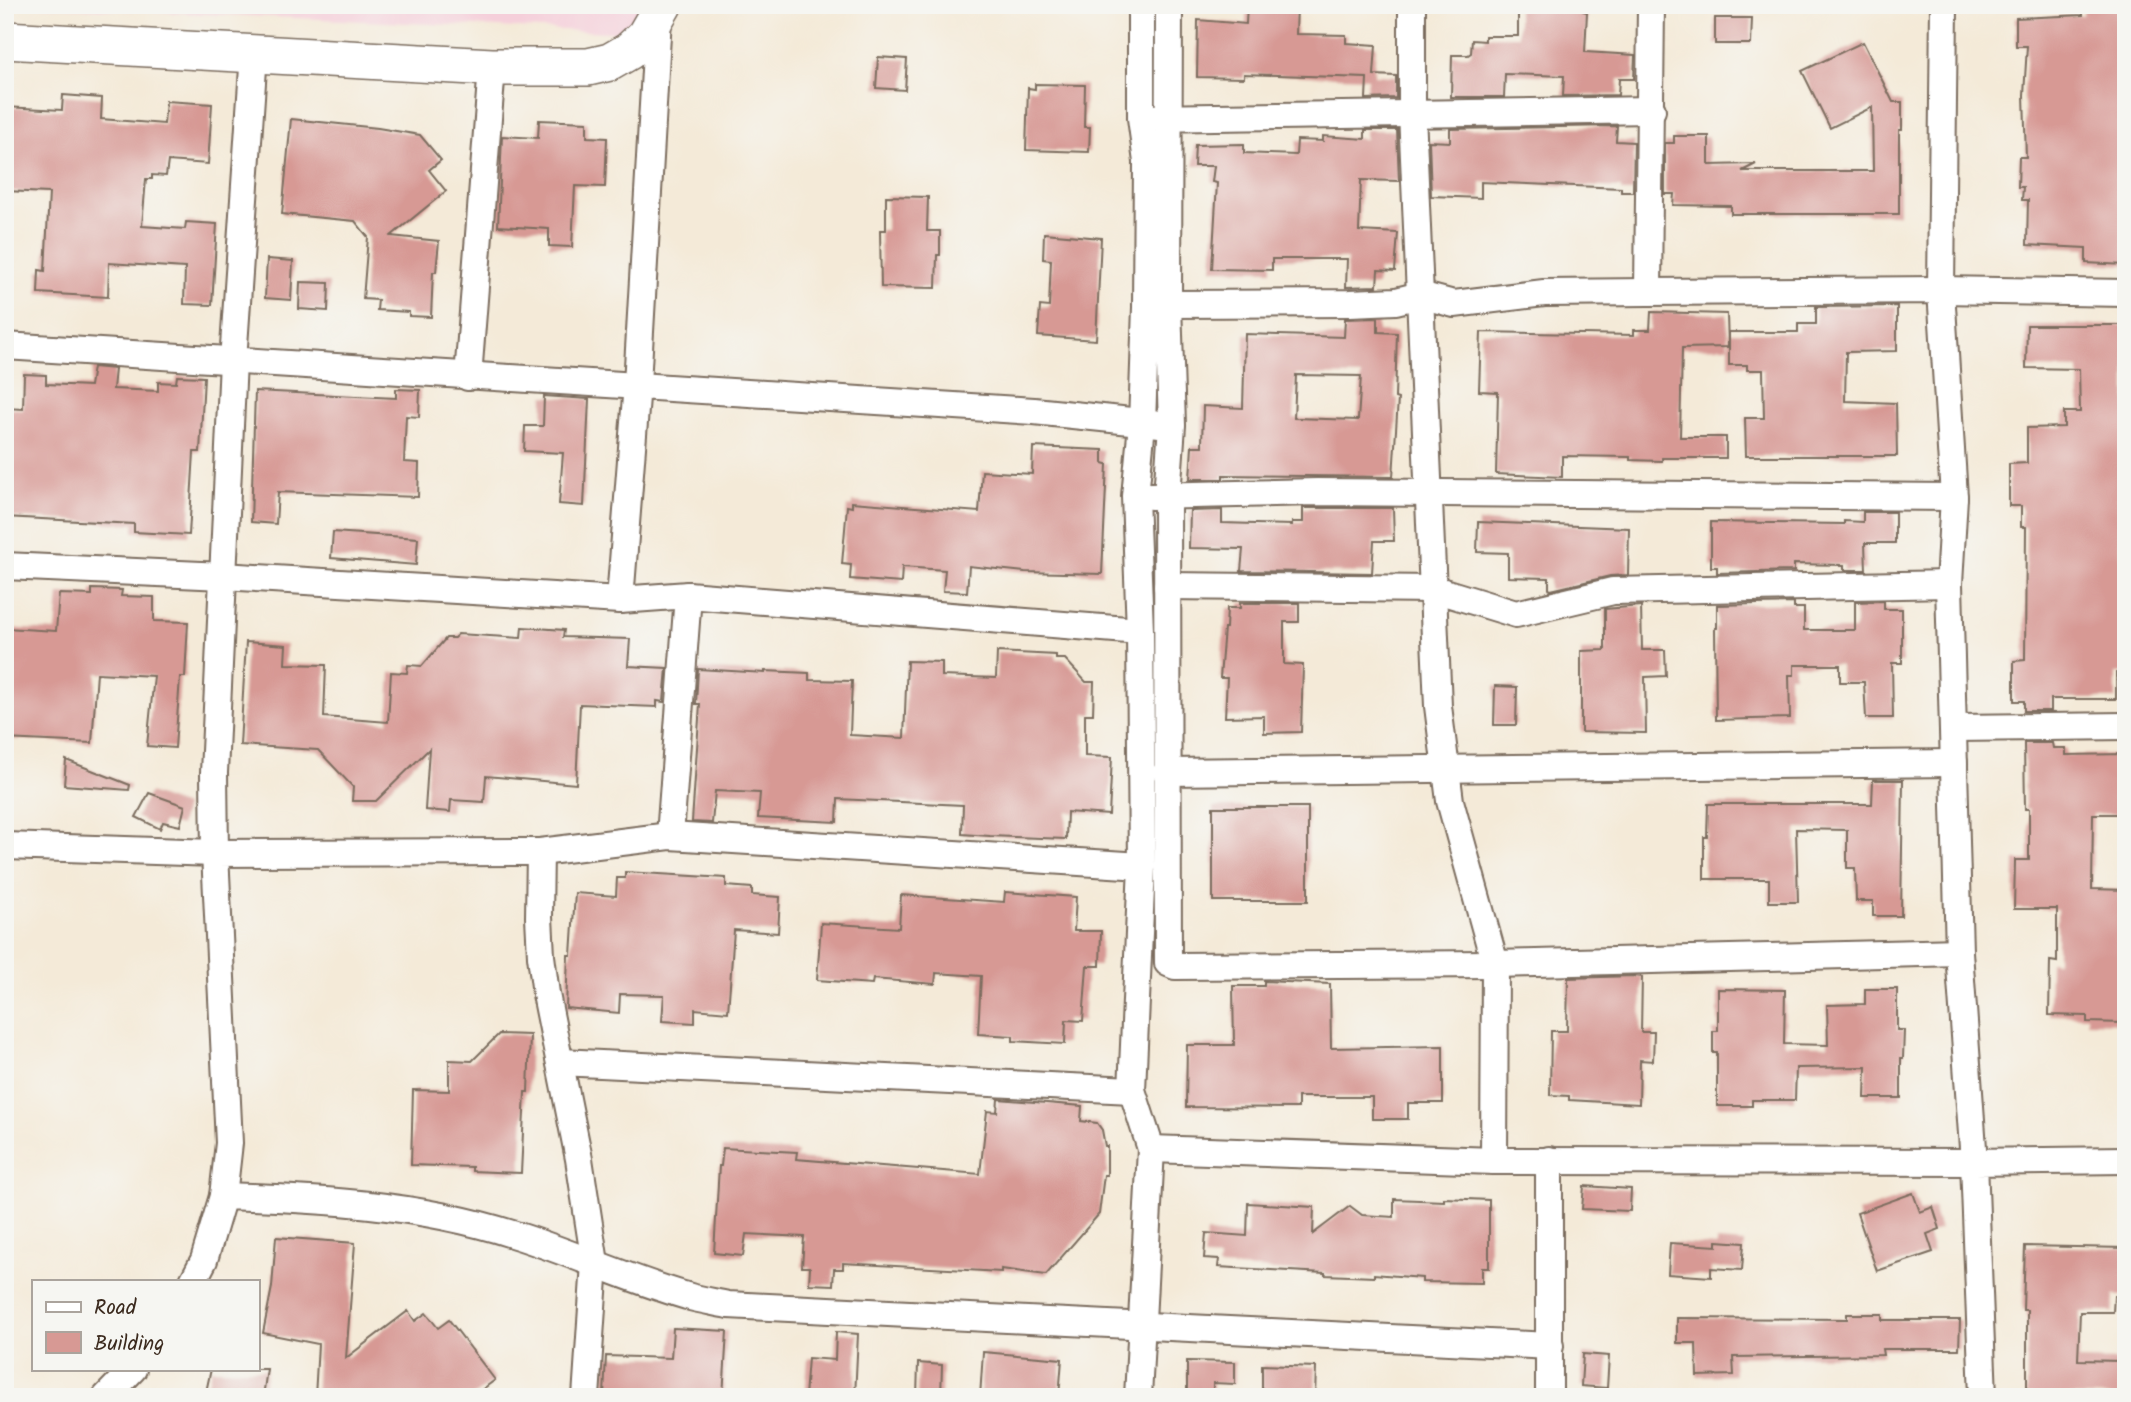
<svg xmlns="http://www.w3.org/2000/svg" width="2131" height="1402" font-family="Kalam,sans-serif">
<rect width="100%" height="100%" fill="#f6f6f2"/>
<filter id="ink" filterUnits="userSpaceOnUse"><feTurbulence type="fractalNoise" baseFrequency=".0143" numOctaves="2"/><feDisplacementMap in="SourceGraphic" scale="14" xChannelSelector="R" yChannelSelector="G"/><feConvolveMatrix kernelMatrix="1 2 1 2 8 2 1 2 1" color-interpolation-filters="sRGB"/></filter>
<filter id="wash" filterUnits="userSpaceOnUse"><feTurbulence type="fractalNoise" baseFrequency=".00686" numOctaves="4" result="noise"/><feDisplacementMap in="SourceGraphic" scale="28" xChannelSelector="R" yChannelSelector="G"/><feGaussianBlur stdDeviation="1.57" result="paint"/><feColorMatrix in="noise" values="0 0 0 0 0 0 0 0 0 0 0 0 0 0 0 0 0 1.4 0 .05"/><feComposite in="paint" operator="in"/></filter>
<g filter="url(#wash)">
<rect width="100%" height="100%" fill="#f4ead8"/>
<!-- built -->
<polygon fill="#f5cfda" points="5,5 655,5 654,34"/>
<g id="blocks">
<!-- building -->
<g fill="#d79994" fill-rule="evenodd">
<polygon points="1247,5 1297,5 1296,34 1346,35 1346,43 1376,45 1374,75 1396,76 1396,98 1366,99 1367,78 1244,74 1244,78 1197,77 1198,20 1246,24"/>
<polygon points="1518,5 1583,5 1583,11 1587,12 1585,52 1635,55 1634,79 1619,79 1618,95 1563,96 1564,76 1505,74 1504,97 1451,97 1452,55 1468,55 1471,53 1472,40 1485,41 1485,36 1518,36"/>
<polygon points="2083,5 2126,5 2121,97 2126,98 2126,265 2086,263 2086,248 2027,245 2028,200 2022,200 2023,187 2018,187 2019,157 2026,157 2024,95 2027,46 2016,46 2016,18 2083,15"/>
<polygon points="1715,18 1752,18 1751,44 1715,44"/>
<polygon points="1863,42 1893,102 1902,102 1902,130 1899,130 1899,214 1731,214 1731,206 1673,205 1674,194 1665,194 1665,143 1674,143 1674,136 1709,136 1709,165 1756,164 1742,171 1873,171 1872,107 1830,128 1802,71"/>
<polygon points="878,57 907,59 905,90 876,88"/>
<polygon points="1035,84 1085,85 1084,127 1090,127 1089,152 1026,150 1028,88 1035,89"/>
<polygon points="63,95 102,98 101,119 164,124 166,101 212,104 208,164 168,161 166,176 152,175 152,179 146,179 142,226 185,229 186,222 217,224 212,305 184,304 185,268 109,263 108,297 38,293 39,270 45,271 49,193 5,191 5,107 62,110"/>
<polygon points="291,119 378,128 420,135 441,160 429,170 446,191 391,236 439,241 436,272 433,272 431,317 409,316 409,312 377,310 378,300 363,299 368,237 355,221 282,214"/>
<polygon points="539,120 587,122 587,137 607,138 605,187 575,186 572,247 549,246 549,229 498,226 502,136 538,138"/>
<polygon points="1617,126 1616,141 1634,142 1633,192 1621,192 1621,188 1481,182 1481,198 1431,196 1429,141 1450,142 1450,129"/>
<polygon points="1365,130 1397,130 1399,181 1361,180 1359,231 1398,233 1395,271 1378,270 1377,286 1346,287 1347,259 1272,259 1272,270 1212,269 1217,183 1212,182 1214,166 1194,166 1195,145 1244,144 1244,153 1296,155 1297,140 1323,141 1323,136 1365,139"/>
<polygon points="886,196 928,197 927,231 940,231 940,255 937,255 936,288 881,287 880,230 886,230"/>
<polygon points="1044,233 1101,238 1096,340 1038,336 1040,306 1049,307 1051,260 1043,259"/>
<polygon points="267,259 293,261 291,300 265,298"/>
<polygon points="300,282 329,283 328,311 299,309"/>
<polygon points="1897,306 1897,351 1846,352 1845,401 1896,403 1897,456 1746,456 1745,418 1764,418 1763,370 1747,370 1747,365 1729,365 1729,332 1798,332 1798,324 1816,324 1816,307"/>
<polygon points="1651,312 1727,314 1728,347 1682,348 1680,437 1726,437 1726,458 1662,458 1662,461 1630,460 1630,457 1562,456 1562,477 1496,474 1498,392 1479,391 1481,332 1634,335 1634,330 1650,330"/>
<path d="M1378,318V332L1397,333L1395,398L1398,399L1393,477L1223,475V479H1190L1192,446H1202L1203,406L1243,408L1245,334L1344,337L1345,319ZM1296,375L1361,376L1358,420L1294,418Z"/>
<polygon points="2027,325 2126,325 2126,508 2121,508 2121,558 2126,558 2126,673 2116,673 2116,699 2051,699 2051,711 2024,711 2024,701 2014,701 2014,661 2025,660 2026,527 2021,527 2021,506 2009,506 2009,464 2027,463 2027,428 2064,427 2064,412 2080,412 2079,369 2026,368"/>
<polygon points="93,367 115,369 113,389 158,391 158,382 176,383 177,376 204,377 200,452 194,452 189,535 134,532 134,524 5,517 5,408 23,409 24,374 46,375 46,384 90,386"/>
<polygon points="396,389 420,390 419,417 406,416 404,462 419,463 418,497 278,492 276,524 251,522 255,391 396,398"/>
<polygon points="544,396 589,399 584,506 559,504 563,453 524,451 525,426 543,426"/>
<polygon points="1033,447 1103,450 1103,463 1107,464 1102,574 1025,572 969,566 967,592 943,591 945,570 902,567 901,583 850,579 851,565 842,564 847,506 852,507 852,502 979,512 982,471 1032,474"/>
<polygon points="1303,508 1393,508 1394,541 1374,541 1372,573 1241,571 1243,549 1189,548 1190,511 1222,510 1222,523 1292,525 1292,522 1303,522"/>
<polygon points="1863,512 1895,512 1895,543 1865,543 1866,570 1844,570 1844,565 1794,564 1794,571 1717,573 1717,567 1711,567 1711,522 1844,524 1844,521 1863,522"/>
<polygon points="1478,522 1629,528 1628,575 1610,576 1551,590 1549,589 1549,578 1508,577 1508,553 1477,552"/>
<polygon points="333,532 418,538 416,565 331,558"/>
<polygon points="92,589 122,590 121,596 154,597 154,621 188,622 185,677 180,677 175,748 147,746 154,676 97,673 92,743 5,739 5,628 56,631 59,594 92,595"/>
<polygon points="1884,601 1884,609 1902,609 1902,663 1892,663 1893,718 1866,718 1864,682 1840,682 1840,665 1794,665 1794,675 1789,675 1790,718 1716,720 1715,628 1717,628 1717,605 1794,603 1794,608 1804,608 1804,630 1855,630 1855,602"/>
<polygon points="1240,603 1299,603 1299,622 1284,622 1284,664 1303,665 1301,732 1264,733 1264,716 1225,717 1227,678 1220,678 1224,628 1226,628 1227,608 1240,608"/>
<polygon points="1641,606 1642,650 1665,650 1666,676 1645,677 1646,733 1581,732 1581,651 1605,650 1605,609"/>
<polygon points="522,627 564,630 563,637 630,639 628,666 667,668 664,702 657,701 657,707 580,704 576,784 486,776 484,802 451,800 450,812 425,810 429,749 376,801 352,801 353,787 318,750 240,745 246,642 286,645 285,664 326,665 324,717 388,722 391,672 407,673 408,665 422,666 446,638 454,638 458,634 521,638"/>
<polygon points="997,652 1056,655 1056,659 1065,659 1086,682 1094,682 1093,714 1085,714 1085,756 1112,757 1109,815 1067,812 1066,839 990,836 962,834 963,805 838,799 837,822 758,818 760,793 715,791 712,823 692,822 700,704 696,704 698,669 765,673 765,671 809,673 809,680 852,681 850,735 904,738 907,661 942,662 942,676 996,678"/>
<polygon points="1495,686 1517,687 1516,725 1494,725"/>
<polygon points="2024,743 2052,743 2053,748 2066,748 2066,755 2126,754 2126,814 2093,814 2092,889 2126,890 2124,1023 2087,1022 2087,1016 2049,1015 2050,961 2057,962 2057,909 2014,909 2015,860 2029,860 2029,809 2025,809"/>
<polygon points="66,760 130,785 129,790 64,785"/>
<polygon points="1873,780 1903,780 1901,916 1873,916 1873,901 1856,901 1855,868 1847,868 1847,830 1796,829 1798,902 1769,902 1769,879 1704,879 1704,837 1707,837 1708,804 1872,804"/>
<polygon points="149,793 185,806 180,826 163,822 160,829 136,817"/>
<rect x="1213" y="807" width="95" height="94"/>
<polygon points="625,872 726,878 726,886 752,888 752,895 780,897 778,933 734,930 728,1012 695,1009 695,1023 662,1021 664,995 620,994 619,1013 566,1008 568,955 571,955 575,893 616,896 617,878 625,878"/>
<polygon points="1005,892 1076,897 1074,931 1101,931 1100,966 1087,966 1083,1021 1066,1020 1065,1044 1013,1041 1013,1036 978,1034 981,976 936,973 935,984 873,979 872,984 817,980 821,923 899,928 901,895 1004,902"/>
<polygon points="1634,976 1642,977 1641,1032 1654,1032 1653,1061 1640,1060 1639,1104 1569,1100 1569,1096 1550,1095 1551,1031 1567,1031 1568,978"/>
<polygon points="1264,981 1330,984 1331,1048 1443,1046 1443,1103 1408,1103 1408,1119 1372,1119 1372,1097 1298,1097 1298,1108 1186,1107 1187,1045 1234,1045 1233,986 1264,986"/>
<polygon points="1718,989 1785,990 1784,1044 1828,1045 1827,1005 1865,1004 1865,989 1897,989 1897,1030 1904,1030 1903,1058 1901,1058 1901,1098 1865,1098 1866,1067 1796,1068 1795,1100 1752,1100 1752,1106 1717,1106 1717,1053 1713,1053 1713,1031 1718,1031"/>
<polygon points="499,1034 530,1035 528,1092 525,1092 521,1173 472,1171 472,1167 411,1165 413,1090 449,1091 449,1060 472,1061"/>
<polygon points="998,1099 1082,1106 1081,1121 1097,1123 1102,1130 1105,1146 1107,1146 1107,1175 1104,1175 1099,1214 1046,1275 1001,1269 1001,1272 843,1263 843,1269 834,1269 833,1285 809,1284 810,1267 802,1267 804,1237 746,1234 743,1256 714,1253 719,1166 721,1166 723,1148 797,1152 796,1159 980,1174 987,1111 997,1112"/>
<polygon points="1584,1186 1631,1189 1630,1211 1582,1209"/>
<polygon points="1913,1193 1920,1212 1933,1207 1940,1229 1927,1234 1933,1252 1877,1271 1857,1213"/>
<polygon points="1444,1198 1489,1200 1489,1268 1482,1268 1482,1283 1422,1282 1422,1278 1374,1274 1374,1277 1325,1275 1325,1273 1218,1267 1219,1259 1204,1258 1206,1233 1247,1236 1248,1203 1314,1207 1313,1234 1350,1206 1362,1215 1394,1217 1394,1199 1444,1201"/>
<polygon points="276,1237 355,1243 346,1358 408,1311 415,1321 426,1313 438,1328 449,1320 495,1380 472,1397 315,1397 318,1344 263,1333 272,1287"/>
<polygon points="1717,1241 1744,1243 1742,1270 1711,1268 1711,1277 1668,1274 1670,1243 1717,1246"/>
<polygon points="2025,1246 2126,1248 2126,1296 2114,1296 2113,1312 2080,1312 2078,1360 2121,1361 2119,1397 2027,1395 2027,1310 2023,1310"/>
<polygon points="1847,1314 1882,1314 1882,1320 1960,1320 1959,1349 1882,1349 1883,1355 1733,1357 1734,1375 1697,1376 1696,1343 1677,1343 1677,1318 1847,1319"/>
<polygon points="673,1328 727,1331 723,1397 604,1395 606,1356 671,1358"/>
<polygon points="836,1332 858,1334 855,1397 805,1397 808,1358 835,1360"/>
<polygon points="983,1352 1062,1359 1059,1397 980,1397"/>
<polygon points="1583,1354 1609,1356 1607,1388 1581,1386"/>
<polygon points="1187,1361 1235,1362 1235,1384 1213,1383 1213,1397 1187,1397"/>
<polygon points="918,1363 942,1365 941,1397 917,1397"/>
<polygon points="1262,1365 1316,1367 1315,1397 1262,1397"/>
<polygon points="211,1369 267,1369 263,1397 229,1397 206,1392"/>
</g>
</g>
</g>
<g filter="url(#ink)">
<use href="#blocks" fill-opacity="0" stroke="#7c6d5f" stroke-width="2"/>
<g fill="none" stroke-linecap="round" stroke-linejoin="round">
<!-- street casing -->
<g stroke="#7c6d5f" stroke-width="30">
<g id="street">
<polyline points="1169,5 1168,304 1172,425 1167,496 1168,963 1175,966 1495,964 1959,952"/>
<polyline points="1412,5 1412,113 1438,706 1450,801 1495,964 1494,1161"/>
<polyline points="1150,118 1652,110"/>
<polyline points="1648,292 1651,5"/>
<polyline points="1168,304 1350,303 1396,301 1420,295 1454,304 1544,293 1648,292 1941,290 2126,293"/>
<polyline points="5,346 1034,411 1160,424"/>
<polyline points="468,377 492,67"/>
<polyline points="1151,496 1317,492 1954,497"/>
<polyline points="5,566 223,576 620,600 688,595 1140,631"/>
<polyline points="1167,586 1434,589 1516,614 1613,591 1949,584"/>
<polyline points="620,600 637,384 658,18"/>
<polyline points="1954,728 2126,726"/>
<polyline points="1166,772 1954,763"/>
<polyline points="670,836 688,595"/>
<polyline points="5,846 215,853 214,773 233,361 254,53"/>
<polyline points="540,852 539,917 541,956 546,994 579,1159 595,1263 586,1397"/>
<polyline points="560,1062 1132,1090"/>
<polyline points="1151,1149 1494,1161 1974,1162 1959,952 1949,584 1954,497 1941,290 1944,5"/>
<polyline points="223,1196 229,1143 215,853 540,852 670,836 1142,866"/>
<path d="M193,1281L204,1260L223,1196C320,1199 418,1204 512,1234C571,1252 627,1279 687,1296C700,1300 715,1302 728,1305L1550,1346"/>
<polyline points="106,1397 133,1369"/>
<polyline points="1138,1397 1151,1149 1132,1090 1142,866 1140,631 1135,496 1142,424 1146,307 1147,162 1141,118 1141,5"/>
<polyline points="1549,1397 1549,1160"/>
<polyline points="1983,1397 1974,1162 2126,1160"/>
</g>
</g>
<!-- secondary casing -->
<g stroke="#7c6d5f" stroke-width="40">
<polyline id="secondary" points="5,40 492,67 588,67 610,62 629,51 645,36 663,5"/>
</g>
<!-- street -->
<use href="#street" stroke="#fff" stroke-width="26"/>
<!-- secondary -->
<use href="#secondary" stroke="#fff" stroke-width="37"/>
</g>
</g>
<!-- margin -->
<rect width="2131" height="1402" fill="none" stroke="#f6f6f2" stroke-width="28"/>
<!-- legend -->
<rect x="32" y="1280" width="228" height="91" fill="#f6f6f2" stroke="#aba49d" stroke-width="2"/>
<rect x="46" y="1302" width="35" height="10" fill="#ffffff" stroke="#aba49d" stroke-width="2"/>
<text x="94" y="1314" font-size="21" fill="#3b2a1e">Road</text>
<rect x="46" y="1332" width="35" height="21" fill="#d79994" stroke="#aba49d" stroke-width="2"/>
<text x="94" y="1350" font-size="21" fill="#3b2a1e">Building</text>
</svg>
